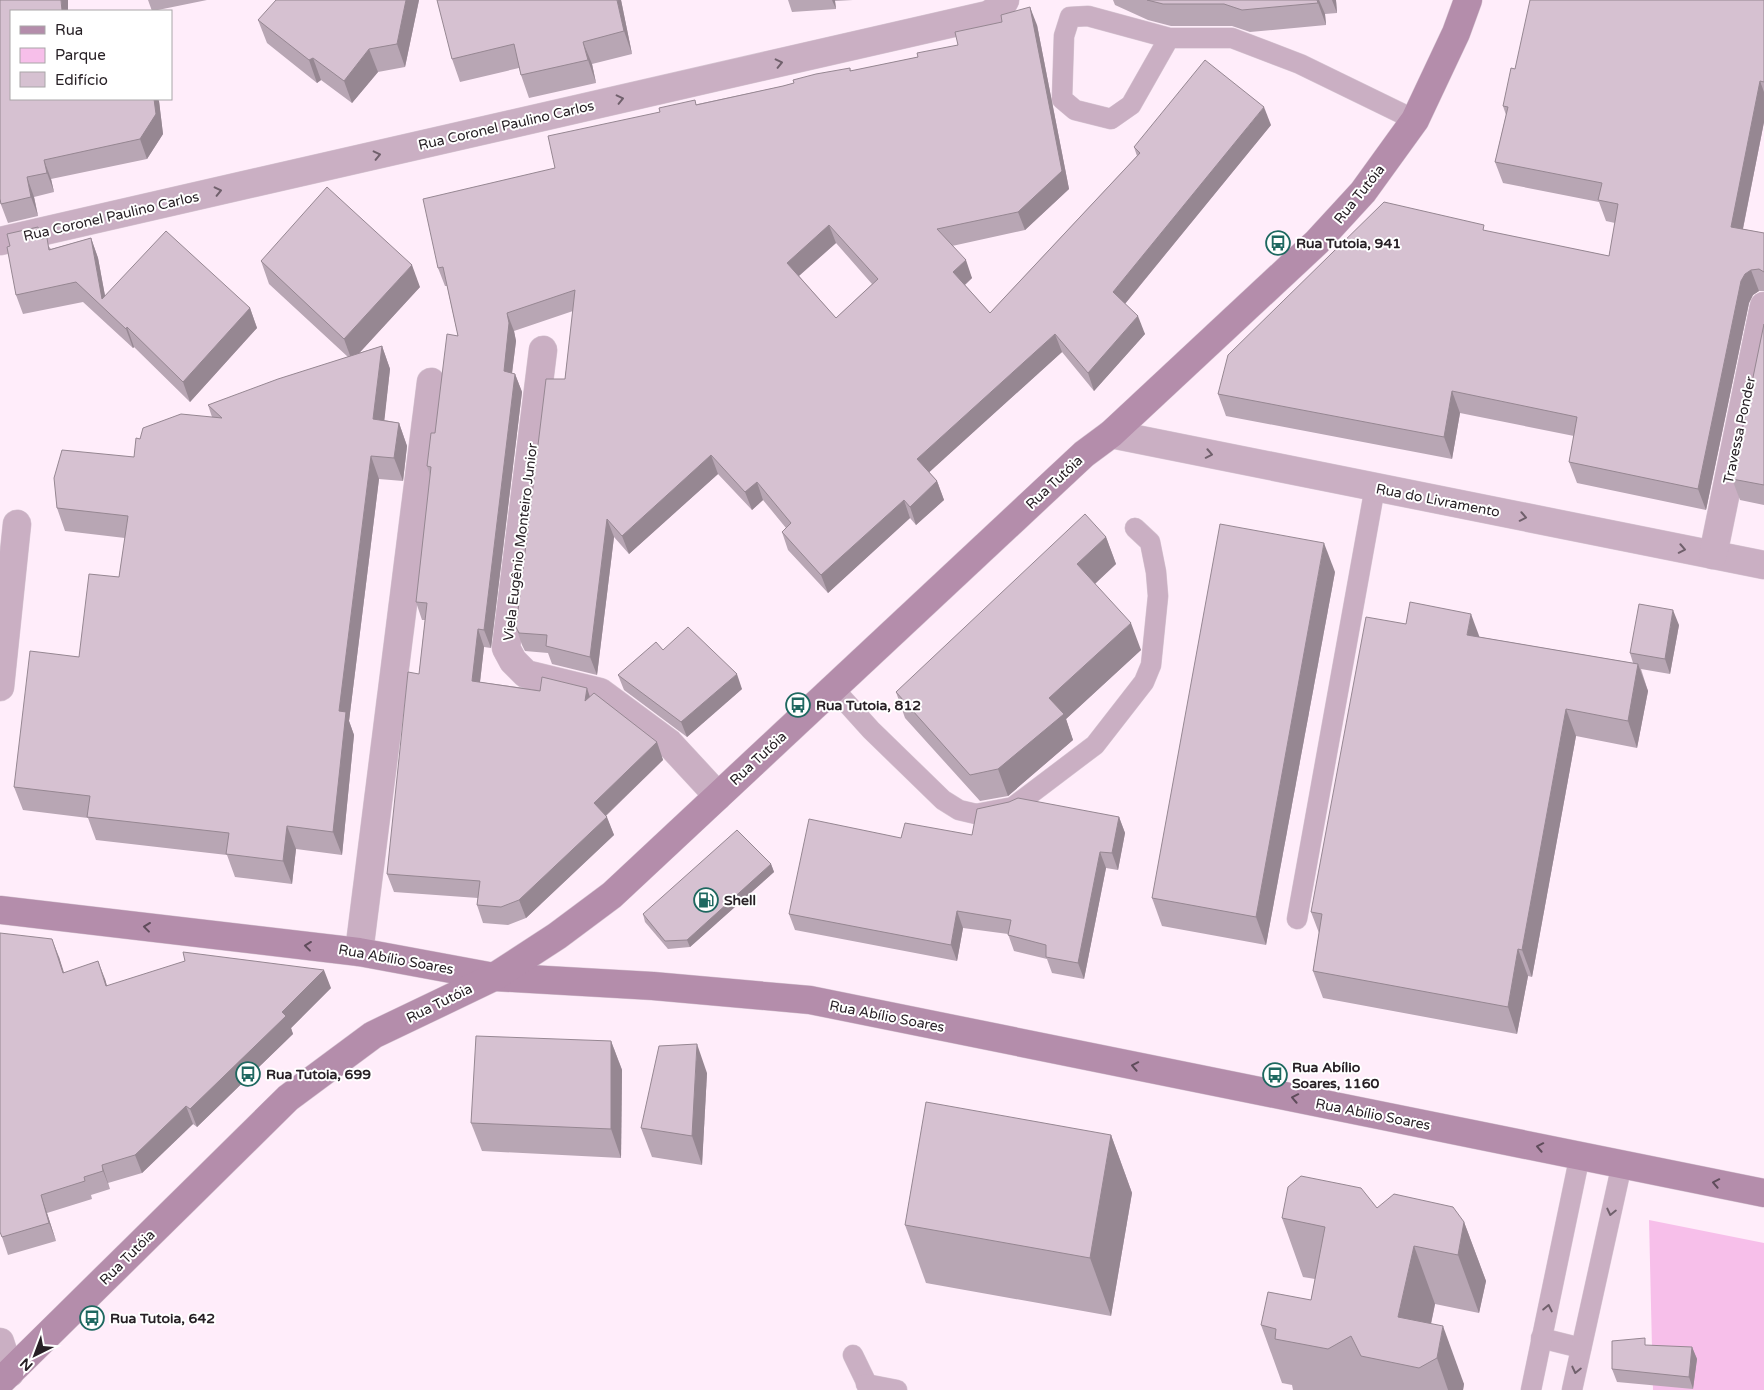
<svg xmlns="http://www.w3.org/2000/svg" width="1764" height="1390" font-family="'Varela Round',sans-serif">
<rect width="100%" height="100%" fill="#ffedfa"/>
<!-- green -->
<polygon fill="#f7bfea" points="1649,1220 1764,1243 1764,1390 1653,1390"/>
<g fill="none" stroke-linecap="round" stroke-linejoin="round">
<!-- lane casing -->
<g stroke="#d8c8d4" stroke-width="21">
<g id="lane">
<polyline points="1169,38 1131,105 1111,119 1075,110 1062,99 1064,36 1070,17 1088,16 1169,38 1232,38 1300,64 1415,120"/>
<polyline points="834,689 871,730 943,800 959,810 976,814 1013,807 1095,745 1144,682 1151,665 1158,596 1156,572 1150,542 1135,528"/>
<polyline points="1297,919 1375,487"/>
<polyline points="1541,1338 1581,1348"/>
<polyline points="853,1355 870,1390"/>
<polyline points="866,1384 897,1390"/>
<polyline points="1531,1390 1580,1155"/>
<polyline points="1572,1390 1622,1164"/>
</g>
</g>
<!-- street casing -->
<g stroke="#d8c8d4" stroke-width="29">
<g id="street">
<polyline points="0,241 988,15 1001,7 1005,0"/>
<polyline points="543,350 506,648 513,661 526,674 600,692 669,743 718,796"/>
<polyline points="1111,434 1764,565"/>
<polyline points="1713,555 1764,306"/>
<polyline points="0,687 17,524"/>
<polyline points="359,952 431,382"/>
<polyline points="0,1342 10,1373"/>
</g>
</g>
<!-- secondary casing -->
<g stroke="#d8c8d4" stroke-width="29">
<g id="secondary">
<polyline points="0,910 359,952 494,977 653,986 810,1000 1764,1193"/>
<polyline points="0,1382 288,1098 373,1035 494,977 557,936 612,895 1084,454 1111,434 1317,242 1363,192 1415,120 1456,33 1468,0"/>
</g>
</g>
<!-- lane -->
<use href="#lane" stroke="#caafc3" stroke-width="20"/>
<!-- street -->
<use href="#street" stroke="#caafc3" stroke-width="28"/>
<!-- secondary -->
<use href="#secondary" stroke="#b48dab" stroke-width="28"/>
</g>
<!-- wall -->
<g fill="#b8a6b4" fill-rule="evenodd">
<polygon points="0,0 11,11 159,101 163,134 147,159 51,179 54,192 34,197 38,216 8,223 0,202"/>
<polygon points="148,0 207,0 153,11 152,11"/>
<polygon points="419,0 405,67 378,72 352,103 321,80 317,83 267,43 258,20"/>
<polygon points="621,0 632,54 592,64 596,83 529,98 521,75 519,68 460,82 452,59"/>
<polygon points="788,0 853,0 835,1 836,9 792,12"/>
<polygon points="1113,0 1336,0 1337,13 1325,14 1326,25 1250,32 1232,26 1171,26 1148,20 1115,5"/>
<polygon points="1764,0 1764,122 1743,229 1764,233 1764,291 1759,291 1753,295 1749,303 1706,510 1577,483 1569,462 1574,436 1460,413 1452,459 1226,416 1218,394 1486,231 1609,256 1615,223 1606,221 1599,202 1503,183 1495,162 1506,115 1503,106 1515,69"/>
<path d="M1037,25L1069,189L1025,230L952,246L972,278L965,285L990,313L1137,156L1134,147L1271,125L1125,304L1145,334L1094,391L1062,352L929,472L937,481L944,500L916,525L910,518L828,593L788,550L782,532L786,528L763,500L752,510L718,474L629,554L614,537L597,675L552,664L548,653L525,651L522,645L516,627L565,379L573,311L514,331L516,341L512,373L515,374L522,392L491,648L484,647L480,682L590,697L657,742L663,760L606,816L614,835L526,918L508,925L483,923L477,905L478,898L394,892L387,874L419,674L425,620H422L416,602L430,475L427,466L458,336L447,286H445L438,268L555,168L660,112L783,86L850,68L851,71L918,57L958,45ZM836,243L872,284L836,318L799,276Z"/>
<polygon points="38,227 42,239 51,249 91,238 98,258 105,296 250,308 257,328 190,402 134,347 133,348 83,302 23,314 16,295"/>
<polygon points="261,261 420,287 359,353 382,346 390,369 384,420 399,423 407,446 403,481 379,479 349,721 354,735 342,855 296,849 292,884 235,877 227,855 96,840 88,818 23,810 14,787 119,577 125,538 65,531 57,508 134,457 140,439 212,417 208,405 348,357 269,284"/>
<polygon points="1764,324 1764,505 1740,500 1732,479"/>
<polygon points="1106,537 1116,564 1095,584 1141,650 1066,719 1073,740 1008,796 980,801 905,718 896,692"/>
<polygon points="1335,572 1266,945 1162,926 1152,898"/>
<polygon points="1679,625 1670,674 1641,669 1648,691 1637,748 1576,736 1532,977 1528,976 1517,1034 1323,998 1313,971 1319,933 1311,912 1480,637 1633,663 1630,653"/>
<polygon points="663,650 742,689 687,737 624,690 618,675"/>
<polygon points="1119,817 1125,833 1118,870 1106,868 1084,979 1052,973 1047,959 1014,951 1008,934 963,928 957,961 795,930 789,914 901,838 972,835"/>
<polygon points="771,864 774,872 690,947 668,949 645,922 643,914"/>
<polygon points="59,957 64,972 105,979 107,986 331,988 291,1028 293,1034 197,1127 193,1124 142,1173 108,1183 110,1189 91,1195 92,1199 47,1213 56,1241 8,1255 2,1237"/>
<polygon points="611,1041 622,1070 621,1158 482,1151 471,1123"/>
<polygon points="707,1073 702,1165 652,1157 641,1128"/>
<polygon points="1111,1135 1132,1193 1111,1316 926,1283 905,1225"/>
<polygon points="1377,1208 1464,1222 1486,1281 1479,1313 1435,1304 1431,1324 1464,1384 1463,1390 1293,1390 1292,1385 1282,1383 1261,1325 1311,1300 1315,1279 1303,1277 1282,1218"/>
<polygon points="1692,1347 1697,1359 1693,1389 1617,1382 1612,1369"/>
</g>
<!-- shaded-wall -->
<g fill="#968792">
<polygon points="61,0 68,0 68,11 62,11"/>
<polygon points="406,0 419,0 405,67 397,44"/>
<polygon points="617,0 621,0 632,54 624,31"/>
<polygon points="832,0 835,0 835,1 836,9"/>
<polygon points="1317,0 1319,0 1325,14 1326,25 1318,3"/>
<polygon points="1332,0 1336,0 1337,13"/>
<polygon points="1030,7 1037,25 1069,189 1025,230 1018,212"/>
<polygon points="583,42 592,64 596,83 588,60"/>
<polygon points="369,49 378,72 352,103 344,81"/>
<polygon points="313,58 321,80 317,83 309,60"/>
<polygon points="1760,81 1764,92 1764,122 1739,248 1731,227"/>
<polygon points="154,99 158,99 159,101 163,134 147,159 140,139"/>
<polygon points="1264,107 1271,125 1119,311 1113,292"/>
<polygon points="44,160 51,179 54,192 47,173"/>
<polygon points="27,177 34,197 38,216 31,197"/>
<polygon points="829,225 836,243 793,281 787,263"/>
<polygon points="91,238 98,258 108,312 102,299"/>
<polygon points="966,260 972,278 959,290 953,272"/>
<polygon points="412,265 420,287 352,361 344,339"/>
<polygon points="1751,270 1759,291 1753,295 1749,303 1706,510 1698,489 1741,281 1745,274"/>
<polygon points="250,308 257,328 190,402 183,382"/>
<polygon points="507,313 514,331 516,341 510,389 504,371"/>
<polygon points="1138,316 1145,334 1094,391 1088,373"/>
<polygon points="127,327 134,347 133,348 126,329"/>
<polygon points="1055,334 1062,352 924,477 917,459"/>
<polygon points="382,346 390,369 382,442 373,419"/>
<polygon points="515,374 522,392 491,648 484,630"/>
<polygon points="1452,391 1460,413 1452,459 1444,437"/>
<polygon points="399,423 407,446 403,481 394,458"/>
<polygon points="711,455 718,474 629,554 622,536"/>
<polygon points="371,456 379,479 349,721 354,735 342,855 333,832 339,711"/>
<polygon points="937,481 944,500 916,525 910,507"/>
<polygon points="757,482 763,500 752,510 745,492"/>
<polygon points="904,500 910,518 828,593 821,575"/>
<polygon points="607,519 614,537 597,675 590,657"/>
<polygon points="1106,537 1116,564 1087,591 1077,564"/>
<polygon points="1324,543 1335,572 1266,945 1256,917"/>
<polygon points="1673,610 1679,625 1670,674 1665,659"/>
<polygon points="1471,614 1481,641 1467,635"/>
<polygon points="1131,623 1141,650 1066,719 1073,740 1008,796 998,769 1049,698"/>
<polygon points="478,629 484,647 478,699 472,681"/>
<polygon points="1638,664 1648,691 1637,748 1628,721"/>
<polygon points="737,674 742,689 687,737 681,722"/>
<polygon points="587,688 593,706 585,701"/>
<polygon points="1566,709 1576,736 1532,977 1522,950"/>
<polygon points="657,742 663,760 600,821 594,803"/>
<polygon points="607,817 614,835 526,918 519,900"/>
<polygon points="1119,817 1125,833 1118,870 1112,853"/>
<polygon points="287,826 296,849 292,884 283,861"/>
<polygon points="1100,852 1106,868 1084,979 1078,963"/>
<polygon points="771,864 774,872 690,947 687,940"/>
<polygon points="957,911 963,928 957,961 951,945"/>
<polygon points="52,939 59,957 69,991 63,973"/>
<polygon points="1518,949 1528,976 1517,1034 1508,1007"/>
<polygon points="98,961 105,979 112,1004 106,986"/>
<polygon points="324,970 331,988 291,1028 293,1034 197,1127 190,1109 282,1012"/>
<polygon points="611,1041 622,1070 621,1158 611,1129"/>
<polygon points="697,1044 707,1073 702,1165 692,1136"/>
<polygon points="186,1106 193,1124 142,1173 135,1155"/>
<polygon points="1111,1135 1132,1193 1111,1316 1090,1258"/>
<polygon points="102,1165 110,1189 103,1171"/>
<polygon points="41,1195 47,1213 56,1241 49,1223"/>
<polygon points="1464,1222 1486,1281 1479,1313 1458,1255"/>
<polygon points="1414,1246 1435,1304 1422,1366 1398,1317"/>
<polygon points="1443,1326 1464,1384 1463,1390 1448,1390 1437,1358"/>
<polygon points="1692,1347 1697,1359 1693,1389 1689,1377"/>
</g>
<!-- building -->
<g fill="#d6c1d1" stroke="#968792" fill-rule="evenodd">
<polygon points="0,0 61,0 62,11 11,11 11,99 154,99 156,114 140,139 44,160 47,173 27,177 31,197 1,204 0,199"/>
<polygon points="276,0 406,0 397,44 369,49 344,81 313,58 309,60 258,20"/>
<polygon points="437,0 617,0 624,31 583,42 588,60 521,75 514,44 452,59"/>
<polygon points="1147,0 1317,0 1318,3 1242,10 1224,4 1163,4"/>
<polygon points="1530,0 1764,0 1764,82 1760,81 1731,227 1764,233 1764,272 1759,269 1751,270 1745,274 1741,281 1698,489 1569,462 1577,417 1452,391 1444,437 1218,394 1228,355 1384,202 1484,225 1483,230 1609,256 1618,204 1598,200 1602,183 1495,162 1508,107 1503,106 1511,68 1515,69"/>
<path d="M1030,7L1062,171L1018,212L937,229L966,260L953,272L990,313L1140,153L1134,147L1205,60L1264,107L1113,292L1138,316L1088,373L1055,334L917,459L937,481L910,507L904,500L821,575L782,532L791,523L757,482L745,492L711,455L622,536L607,519L590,657L546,646L547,635L519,633L516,627L546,379H565L575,290L507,313L509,323L504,371L515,374L484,630L478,629L472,681L540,691L542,677L587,688L585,701L594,693L657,742L594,803L607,817L519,900L501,907L477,905L480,881L387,874L408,672L419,674L427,603L416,602L431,467L427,466L431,433H435L447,334L458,336L443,267L438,268L423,199L555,168L548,136L660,112L659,108L695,100L696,105L783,86L794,83L793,80L816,74L850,68V71L918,57L917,53L958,45L955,32L1002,22L1001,15ZM829,225L878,279L836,318L787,263Z"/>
<polygon points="327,187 412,265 344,339 261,261"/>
<polygon points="38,227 41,239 47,238 49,250 91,238 102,299 166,231 250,308 183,382 127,327 126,329 76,282 16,295 7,247 10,246 7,234"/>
<polygon points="1764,324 1764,485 1732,479"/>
<polygon points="382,346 373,419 399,423 394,458 371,456 339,711 346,712 333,832 287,826 283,861 226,854 229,833 87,817 90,796 14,787 30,651 79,657 89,574 119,577 128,516 57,508 54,478 62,450 134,457 136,438 140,439 143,428 181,414 222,418 208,405 278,379"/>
<polygon points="1085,514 1106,537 1077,564 1131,623 1049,698 1064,714 998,769 970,775 896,692"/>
<polygon points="1220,524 1324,543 1256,917 1152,898"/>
<polygon points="1410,602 1471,614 1467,635 1638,664 1628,721 1566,709 1522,950 1518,949 1508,1007 1313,971 1322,914 1311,912 1366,617 1406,624"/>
<polygon points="1639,604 1673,610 1665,659 1630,653"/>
<polygon points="688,627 737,674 681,722 618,675 656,642 663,650"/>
<polygon points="1018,798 1119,817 1112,853 1100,852 1078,963 1046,957 1046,945 1008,935 1011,920 957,911 951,945 789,914 809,819 901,838 905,823 972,835 977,809 1009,802"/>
<polygon points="737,830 771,864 687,940 665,941 643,914"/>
<polygon points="0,933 52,939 63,973 98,961 106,986 185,961 183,952 324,970 282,1012 286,1016 190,1109 186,1106 135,1155 102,1165 103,1171 84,1177 85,1181 41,1195 49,1223 2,1237 0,1232"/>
<polygon points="476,1036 611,1041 611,1129 471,1123"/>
<polygon points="697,1044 692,1136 641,1128 659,1046"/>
<polygon points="926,1102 1111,1135 1090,1258 905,1225"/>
<polygon points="1301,1176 1361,1188 1377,1208 1394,1194 1453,1207 1464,1222 1458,1255 1414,1246 1398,1317 1443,1326 1437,1358 1419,1368 1361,1356 1351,1336 1328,1349 1275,1339 1276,1329 1261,1325 1268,1292 1311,1300 1325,1227 1282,1218 1288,1187"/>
<polygon points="1645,1338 1645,1345 1692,1347 1689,1377 1612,1369 1612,1341"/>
</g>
<!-- one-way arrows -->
<defs><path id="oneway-chevron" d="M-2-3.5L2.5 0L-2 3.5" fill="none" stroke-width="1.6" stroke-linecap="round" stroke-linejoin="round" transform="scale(1.25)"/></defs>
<g stroke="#70606c">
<use href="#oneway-chevron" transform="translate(779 63) rotate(-13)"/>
<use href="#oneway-chevron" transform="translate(620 99) rotate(-13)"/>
<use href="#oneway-chevron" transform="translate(377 155) rotate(-13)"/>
<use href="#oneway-chevron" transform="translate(218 191) rotate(-13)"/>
<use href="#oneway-chevron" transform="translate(1209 454) rotate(11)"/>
<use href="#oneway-chevron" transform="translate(1523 517) rotate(11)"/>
<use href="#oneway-chevron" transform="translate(1682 549) rotate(11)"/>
<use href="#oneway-chevron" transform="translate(1611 1212) rotate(103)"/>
<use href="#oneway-chevron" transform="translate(1548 1308) rotate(-78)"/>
<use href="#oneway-chevron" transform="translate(1576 1370) rotate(103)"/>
</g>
<g stroke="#5f4c5b">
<use href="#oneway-chevron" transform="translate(147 927) rotate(-173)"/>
<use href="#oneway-chevron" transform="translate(308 946) rotate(-173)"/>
<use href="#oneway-chevron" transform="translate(1135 1066) rotate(-169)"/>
<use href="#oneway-chevron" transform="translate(1295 1098) rotate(-169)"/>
<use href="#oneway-chevron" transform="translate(1540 1147) rotate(-169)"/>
<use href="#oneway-chevron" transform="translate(1716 1183) rotate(-169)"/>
</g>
<!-- icons -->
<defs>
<g id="bus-ring" transform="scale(1.25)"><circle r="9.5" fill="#fff" stroke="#1e6860" stroke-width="1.5"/><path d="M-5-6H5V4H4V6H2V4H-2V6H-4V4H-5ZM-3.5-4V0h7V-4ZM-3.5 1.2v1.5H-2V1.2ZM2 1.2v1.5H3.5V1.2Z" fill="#1e6860"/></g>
<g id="fuel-ring" transform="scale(1.25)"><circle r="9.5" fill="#fff" stroke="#1e6860" stroke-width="1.5"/><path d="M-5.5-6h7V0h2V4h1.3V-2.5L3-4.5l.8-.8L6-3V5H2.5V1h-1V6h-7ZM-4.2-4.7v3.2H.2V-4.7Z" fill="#1e6860"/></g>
</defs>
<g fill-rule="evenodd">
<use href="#bus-ring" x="1278" y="243"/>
<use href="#bus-ring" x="798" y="705"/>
<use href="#fuel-ring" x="706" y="900"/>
<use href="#bus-ring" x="248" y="1074"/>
<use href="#bus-ring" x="1275" y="1075"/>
<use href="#bus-ring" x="92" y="1318"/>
</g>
<g text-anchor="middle" stroke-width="4" stroke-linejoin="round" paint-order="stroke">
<!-- street labels -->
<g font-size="14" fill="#272025" stroke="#fff">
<text transform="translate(506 125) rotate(-13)" y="5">Rua Coronel Paulino Carlos</text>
<text transform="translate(1359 194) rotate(-51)" y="5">Rua Tutóia</text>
<text transform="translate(111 216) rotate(-13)" y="5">Rua Coronel Paulino Carlos</text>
<text transform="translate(1739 430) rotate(-78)" y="5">Travessa Ponder</text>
<text transform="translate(1054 482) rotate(-43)" y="5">Rua Tutóia</text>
<text transform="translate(1438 500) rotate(11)" y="5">Rua do Livramento</text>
<text transform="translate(520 542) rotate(-83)" y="5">Viela Eugênio Monteiro Junior</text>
<text transform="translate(758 758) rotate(-43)" y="5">Rua Tutóia</text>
<text transform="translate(396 959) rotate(10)" y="5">Rua Abílio Soares</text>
<text transform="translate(439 1003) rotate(-26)" y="5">Rua Tutóia</text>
<text transform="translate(887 1016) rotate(11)" y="5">Rua Abílio Soares</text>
<text transform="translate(1373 1114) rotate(11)" y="5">Rua Abílio Soares</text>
<text transform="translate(127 1257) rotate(-45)" y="5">Rua Tutóia</text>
</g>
<!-- poi labels -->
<g font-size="14" font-weight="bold" fill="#272025" stroke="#fff" text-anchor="start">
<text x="1296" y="248">Rua Tutoia, 941</text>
<text x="816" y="710">Rua Tutoia, 812</text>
<text x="724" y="905">Shell</text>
<text x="1292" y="1072">Rua Abílio<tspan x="1292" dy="16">Soares, 1160</tspan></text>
<text x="266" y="1079">Rua Tutoia, 699</text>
<text x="110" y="1323">Rua Tutoia, 642</text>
</g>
</g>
<!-- legend -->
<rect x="10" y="10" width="162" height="90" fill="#ffffff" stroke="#a9a6a8"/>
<rect x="20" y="26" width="25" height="8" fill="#b48dab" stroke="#a9a6a8"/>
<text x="55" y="35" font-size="15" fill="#272025">Rua</text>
<rect x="20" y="48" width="25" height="15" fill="#f7bfea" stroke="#a9a6a8"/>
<text x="55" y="60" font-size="15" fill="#272025">Parque</text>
<rect x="20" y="72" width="25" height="15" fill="#d6c1d1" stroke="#a9a6a8"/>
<text x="55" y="85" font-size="15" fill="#272025">Edifício</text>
<!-- north arrow -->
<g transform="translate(35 1355) rotate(222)" stroke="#ffffff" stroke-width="4" paint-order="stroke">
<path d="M0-4L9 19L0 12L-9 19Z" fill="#272025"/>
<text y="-8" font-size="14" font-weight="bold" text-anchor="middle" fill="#272025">N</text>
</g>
</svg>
